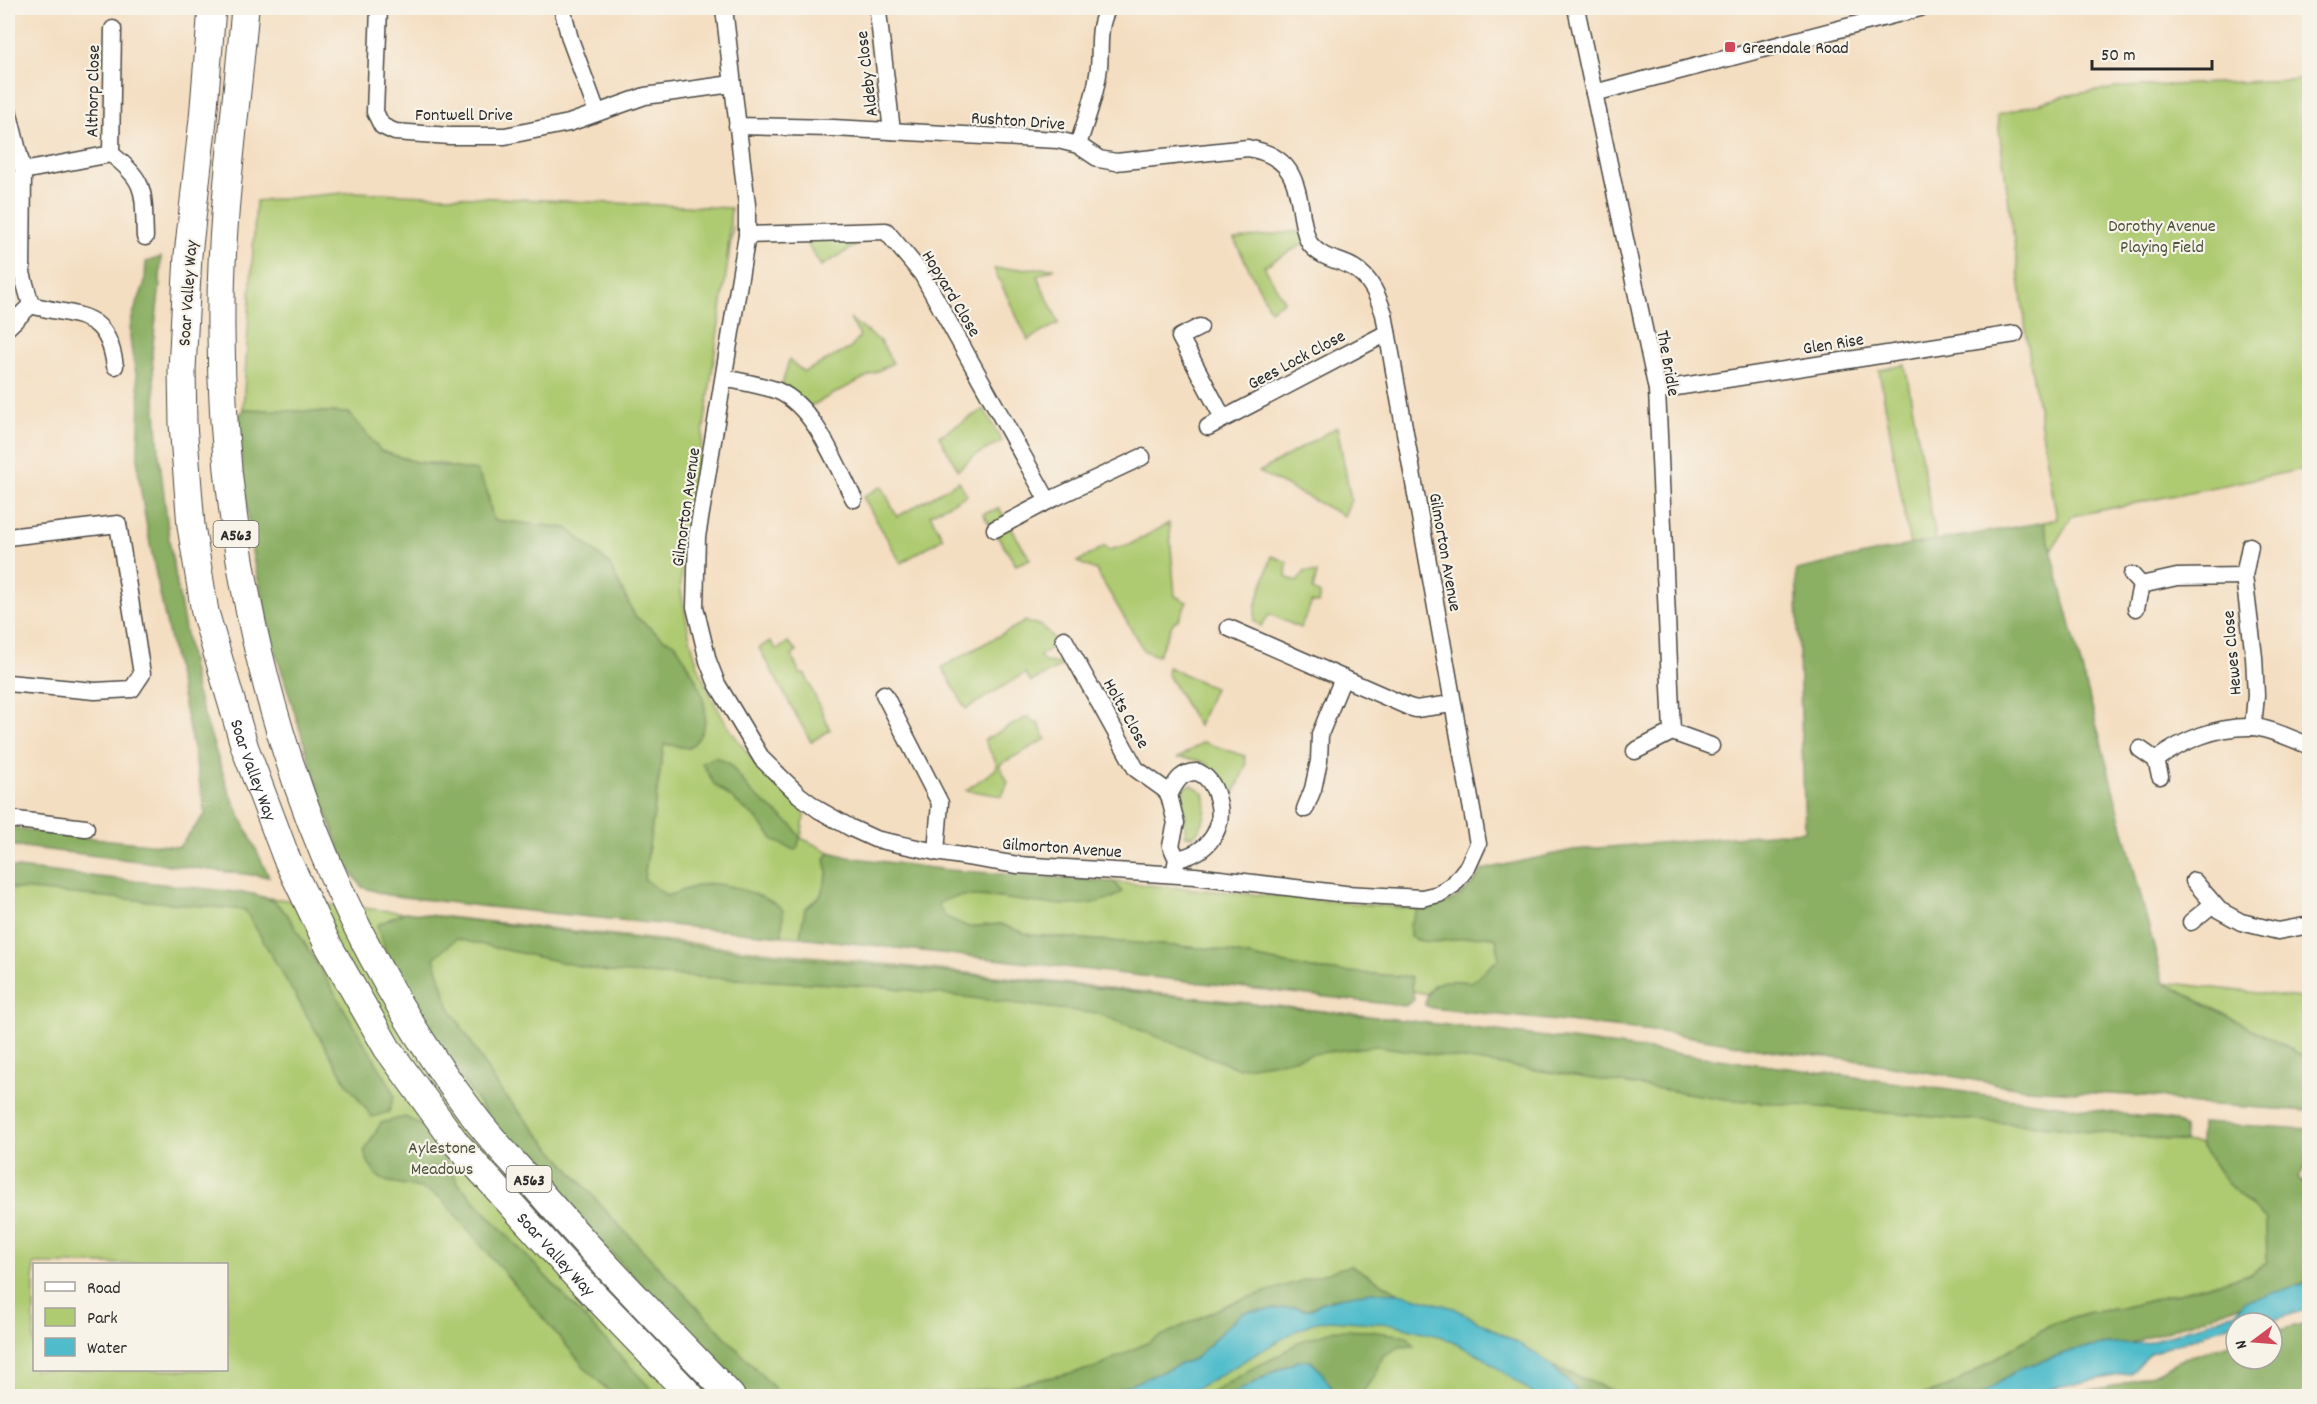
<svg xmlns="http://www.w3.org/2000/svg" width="2317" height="1404" font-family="Dekko,sans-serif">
<rect width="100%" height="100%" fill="#f7f3e8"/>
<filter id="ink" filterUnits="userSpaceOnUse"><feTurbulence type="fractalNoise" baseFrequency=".0167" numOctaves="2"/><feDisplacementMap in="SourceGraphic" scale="12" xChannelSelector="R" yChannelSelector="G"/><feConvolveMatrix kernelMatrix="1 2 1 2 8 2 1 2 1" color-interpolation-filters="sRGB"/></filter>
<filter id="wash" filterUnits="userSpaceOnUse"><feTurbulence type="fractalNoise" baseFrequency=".008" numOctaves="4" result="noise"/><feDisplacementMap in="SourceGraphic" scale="24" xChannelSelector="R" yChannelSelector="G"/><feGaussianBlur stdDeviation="1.35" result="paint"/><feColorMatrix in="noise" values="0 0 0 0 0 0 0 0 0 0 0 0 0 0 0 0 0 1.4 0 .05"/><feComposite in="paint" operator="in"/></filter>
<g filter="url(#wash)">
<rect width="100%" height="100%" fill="#f4dec1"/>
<!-- green -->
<g fill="#afcb72" stroke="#6d7b4e" stroke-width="1.5" fill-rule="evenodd">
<polygon points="2309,79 2309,468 2072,516 2051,551 2044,522 2057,519 2031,367 1997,115 2069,95 2123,87"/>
<path d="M354,192L731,208L727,260L733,226C723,298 713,370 702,442C694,490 683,538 681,586C681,597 685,608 686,618C699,697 744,760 805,811L801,838L830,852L825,859L828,872L821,895L805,909L800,937L782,936V910L709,883L667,896L644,879L664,744L688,748L664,639L635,616L609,564L567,528L493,520L487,491L445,464L416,462L380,451L349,413L243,409L256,201ZM729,763L750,791L775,841L756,818L738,803Z"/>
<polygon points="1300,231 1305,243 1264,266 1284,301 1270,310 1234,239"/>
<polygon points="876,234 821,266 803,237"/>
<polygon points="1055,268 1037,276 1059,323 1028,340 994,269"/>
<polygon points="850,319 880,341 893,363 803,410 780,392 789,360 804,372 851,348 860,336"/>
<polygon points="1905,365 1936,540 1910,545 1879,370"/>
<polygon points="984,409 1002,441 971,458 958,470 939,436"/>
<polygon points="1337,427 1351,500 1344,516 1259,472"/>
<polygon points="959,481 967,495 930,514 943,538 901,563 863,497 882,486 897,517"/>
<polygon points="999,508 1030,559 1016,565 983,514"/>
<polygon points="1169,523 1175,596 1187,602 1179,619 1173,623 1158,656 1144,651 1096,570 1077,562 1105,546 1108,550 1129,545"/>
<polygon points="1272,556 1287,562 1286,577 1297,582 1305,571 1317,573 1313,590 1320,594 1318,603 1312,602 1300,628 1270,614 1261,626 1254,621 1256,604"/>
<path d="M1026,621L1029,623C1042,623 1050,633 1056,643L1040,656L1045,662L1065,664L1031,682L1025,673L966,709L942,667Z"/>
<polygon points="770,641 777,650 788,642 797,651 792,656 800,674 805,674 830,730 811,742 759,648"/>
<polygon points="1168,667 1214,688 1198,726 1167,673"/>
<polygon points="1029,716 1033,723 1038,723 1046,739 999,765 1008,782 1002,796 966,790 996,769 996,762 984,740"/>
<path d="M1203,742L1245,756L1246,765L1234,794L1224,791C1208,765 1211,759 1178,758Z"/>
<path d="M1192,785L1204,793C1208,809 1205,826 1193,836H1186L1182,794L1187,786Z"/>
<path d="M8,870L1359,1015L1856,1077L1855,1110L2073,1129L2200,1144L2226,1182L2266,1220L2267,1262L2251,1274L2122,1308L2086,1313L2051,1324L1951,1386L1919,1396H1343L1325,1371L1243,1396H8ZM34,1264H226V1370H34Z"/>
<polygon points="1114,882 1418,909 1410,925 1416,940 1440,941 1469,935 1495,937 1497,942 1499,959 1471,982 1455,981 1433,985 1427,994 1413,991 1411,978 1311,969 1214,949 1030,935 1000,924 968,927 944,916 938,904 947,898 968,895 1056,903 1111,899 1121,892"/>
<polygon points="2163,982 2309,999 2309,1059"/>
</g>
<!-- forest -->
<g fill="#8baf64" stroke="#5b6d48" stroke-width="1.5">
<path d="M161,257L160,284L152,353L159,453L170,546L196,690L229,792L269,877L8,845V827L70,836L179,847L205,814C187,701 155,591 139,478C135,450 142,420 139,392C137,372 130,353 130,333C130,316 139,300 144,285C146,278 145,270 146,262Z"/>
<path d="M243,409L349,413L381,451L416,462L477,471L487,491L493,520L567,528L609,564L635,616L664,639L675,643C693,673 725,719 689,748L664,744L644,879L667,896C680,892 694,885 708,884C726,882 770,897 783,910L782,936L488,907L387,895L362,887L345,863L323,804L274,646L253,558L237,422Z"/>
<path d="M2044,522L2163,982L2309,1059V1111L2182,1103L2161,1097L2026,1089L1868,1062L1775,1051L1662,1032L1432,1008L1425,1005C1430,976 1448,980 1471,982L1499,959L1497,942L1495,937C1467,932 1436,950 1410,937V925L1418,909C1448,904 1466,898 1482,870L1573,850L1805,831L1796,570L1910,545Z"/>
<polygon points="715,757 729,763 750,791 794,827 800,838 797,849 794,850 775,841 756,818 714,784 702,763"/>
<path d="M830,852L848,857L948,870L1114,882L1122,892C1088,915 1031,901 992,897C974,896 954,893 938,904L944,916L968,927L1000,924L1030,935L1214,949L1311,969L1411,977L1414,1000L1405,1006L800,937L805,909L821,895L828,872L825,859Z"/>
<polygon points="8,867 253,894 274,901 287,914 391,1087 394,1096 389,1112 372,1117 346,1082 245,910 8,888"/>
<path d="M405,912C722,953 1040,981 1358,1015C1631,1045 1903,1084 2175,1121L2184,1128L2185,1142L2073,1129L1725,1099L1377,1046L1312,1054L1285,1061L1237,1068L1099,1014L885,987L607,972L456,939L434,958L449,1006L500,1090L614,1220L780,1394L785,1396H746L499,1132L419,1017L389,960L377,925Z"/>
<path d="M405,1117L424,1127L459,1184L658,1396H614L587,1370L441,1198C434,1194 426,1190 419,1188C387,1179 378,1189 364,1152L381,1123Z"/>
<polygon points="2201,1123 2309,1129 2309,1163 2307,1163 2298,1179 2309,1186 2309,1281 2129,1344 2108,1344 2075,1350 2021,1368 1979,1396 1919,1396 1951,1386 2051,1324 2086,1313 2122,1308 2251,1274 2267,1262 2266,1220 2226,1182 2200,1144"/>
<path d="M1351,1265L1399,1293C1374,1292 1348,1294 1323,1302C1313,1306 1308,1312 1297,1307L1244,1312L1225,1328L1196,1358L1102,1396H905L1000,1388L1094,1368L1231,1303Z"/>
<polygon points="2309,1322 2309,1388 2298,1396 2211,1396 2195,1393 2156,1396 2058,1396 2119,1385 2158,1372 2184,1358 2236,1342 2236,1359 2272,1359 2272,1332"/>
<path d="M1335,1330L1369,1331L1407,1336L1414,1346L1399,1347L1383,1356L1376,1374L1360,1396H1337L1320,1371L1311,1361C1282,1360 1256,1384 1231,1395C1225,1398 1214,1396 1207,1396L1249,1370L1278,1356L1298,1342Z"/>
<polygon points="1552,1366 1625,1396 1582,1396"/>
</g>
<!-- water -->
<g fill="#50bccb" stroke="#3e747b" stroke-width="1.5">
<polygon points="2302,1284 2309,1284 2309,1309 2263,1323 2236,1323 2151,1353 2131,1373 2052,1388 2036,1396 1979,1396 2021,1368 2075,1350 2108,1344 2147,1343 2236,1312 2243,1302"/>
<polygon points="1372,1292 1399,1293 1454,1308 1534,1352 1552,1366 1582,1396 1536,1396 1481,1356 1442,1337 1393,1324 1330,1320 1312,1323 1294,1332 1184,1396 1102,1396 1196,1358 1225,1328 1244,1312 1297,1307 1302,1310 1312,1309 1321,1303 1350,1295"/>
<polygon points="1300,1360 1310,1361 1320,1370 1337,1396 1305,1396 1301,1391 1287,1391 1274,1396 1230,1396 1272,1373"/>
</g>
</g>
<g filter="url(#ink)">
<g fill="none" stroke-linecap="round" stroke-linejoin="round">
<!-- minor casing -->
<g stroke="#494642" stroke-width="19">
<g id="minor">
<polyline points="379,8 375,112 382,126 395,132 450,136 505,136 569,123 645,96 732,84"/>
<polyline points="562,8 570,39 597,112"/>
<path d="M724,8L747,205V235L697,537L695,607L708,661L717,684L762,759L799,795L819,810L851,828L875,839L936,852L1018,865L1195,876L1345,894L1422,898L1439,894L1453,885L1468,866L1478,844L1384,314C1378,297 1371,278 1354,268C1339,259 1323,260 1310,244C1305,236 1304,226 1302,217C1296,177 1290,156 1248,148L1116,162L1099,159L1078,145L1058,140L833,128L737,126"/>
<polyline points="1576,8 1657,390 1672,732"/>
<polyline points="878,12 892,131"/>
<polyline points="1594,93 1920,8"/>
<polyline points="8,110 23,171 22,273 31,305 8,327"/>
<path d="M1078,145C1086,120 1096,94 1099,67C1101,46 1097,27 1108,8"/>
<path d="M111,154C148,182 143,193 145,237"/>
<polyline points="23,171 111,154 113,29"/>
<polyline points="747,235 886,231 922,274 1048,501"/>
<path d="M31,305C77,318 107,308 115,366"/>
<polyline points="1200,327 1180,337 1223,418"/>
<path d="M724,378C742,382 762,385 778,391C815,407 836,465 854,499"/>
<polyline points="1657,390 2015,334"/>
<polyline points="1208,427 1387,333"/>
<polyline points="995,529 1048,501 1142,457"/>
<polyline points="8,537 118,524 142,674 132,689 95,691 8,683"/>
<polyline points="2250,546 2244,576 2254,657 2256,695 2253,727"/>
<polyline points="2132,575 2141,585 2136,608"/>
<polyline points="2141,585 2177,577 2244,576"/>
<polyline points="1229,628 1409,707 1416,709 1452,704"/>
<polyline points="1064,639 1136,769 1164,789 1169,795 1176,823 1171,846 1177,859 1174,874"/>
<polyline points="884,694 940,803 936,852"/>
<polyline points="2140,749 2156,760 2160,776"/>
<polyline points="1635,751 1672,732 1711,746"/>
<path d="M2156,760C2183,740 2217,726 2252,727C2270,728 2292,739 2310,746"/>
<path d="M1169,795C1176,782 1181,771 1198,772C1208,777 1214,786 1217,797C1227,829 1208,853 1177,859"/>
<polyline points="1305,809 1313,789 1319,761 1320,734 1343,678"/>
<polyline points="8,819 86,828"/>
<polyline points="2194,881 2219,910 2241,922 2278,931 2310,925"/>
<polyline points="2191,922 2213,904"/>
</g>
</g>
<!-- trunk casing -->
<g stroke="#494642" stroke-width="29">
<g id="trunk">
<path id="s1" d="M212,8L203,119L188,255L182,370L183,424L191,526L205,612L245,748L286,857L327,943L387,1048L456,1143L575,1275L691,1396"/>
<path d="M245,8C237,108 221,208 221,309C218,597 299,885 474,1116C491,1139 511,1159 530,1181C594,1255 663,1325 731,1396"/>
</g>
</g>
<!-- minor -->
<use href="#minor" stroke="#fff" stroke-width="16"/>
<!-- trunk -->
<use href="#trunk" stroke="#fff" stroke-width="27"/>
</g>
</g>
<!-- markers -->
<rect fill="#d1495b" stroke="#f7f3e8" stroke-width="2" x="1724" y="41" width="12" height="12" rx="3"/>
<g text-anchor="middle" stroke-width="4.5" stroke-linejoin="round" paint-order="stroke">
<!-- shield labels -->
<g fill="#f7f3e8" stroke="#686764" stroke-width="1.5">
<rect x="213.5" y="521" width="45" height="26" rx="4.5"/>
<rect x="506.5" y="1166" width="45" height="26" rx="4.5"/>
</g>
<g font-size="16" font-weight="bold" fill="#2b2b2b">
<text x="236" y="540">A563</text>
<text x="529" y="1185">A563</text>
</g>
<!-- poi labels -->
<g font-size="18" fill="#2b2b2b" stroke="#f7f3e8" text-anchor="start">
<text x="1742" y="53">Greendale Road</text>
</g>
<!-- street labels -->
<g font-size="18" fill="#2b2b2b" stroke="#f7f3e8">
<text transform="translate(866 74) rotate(-97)" y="6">Aldeby Close</text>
<text transform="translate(92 91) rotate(-89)" y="6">Althorp Close</text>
<text x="464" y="120">Fontwell Drive</text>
<text transform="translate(1018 120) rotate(4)" y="6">Rushton Drive</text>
<text transform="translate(187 293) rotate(-86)" y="6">Soar Valley Way</text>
<text transform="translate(952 293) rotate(59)" y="6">Hopyard Close</text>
<text transform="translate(1833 343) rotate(-9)" y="6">Glen Rise</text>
<text transform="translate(1296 359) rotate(-28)" y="6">Gees Lock Close</text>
<text transform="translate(1669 363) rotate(80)" y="6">The Bridle</text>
<text transform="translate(685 507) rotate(-82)" y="6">Gilmorton Avenue</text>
<text transform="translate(1446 552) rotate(80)" y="6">Gilmorton Avenue</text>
<text transform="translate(2231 653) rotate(-95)" y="6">Hewes Close</text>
<text transform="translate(1127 713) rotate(61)" y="6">Holts Close</text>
<text dy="6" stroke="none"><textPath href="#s1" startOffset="772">Soar Valley Way</textPath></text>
<text transform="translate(1062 847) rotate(4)" y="6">Gilmorton Avenue</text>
<text dy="6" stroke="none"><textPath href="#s1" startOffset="1348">Soar Valley Way</textPath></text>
</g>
<!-- park labels -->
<g font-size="18" fill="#4c533d" stroke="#f7f3e8">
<text x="2162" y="231">Dorothy Avenue<tspan x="2162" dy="21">Playing Field</tspan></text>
<text x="442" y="1153">Aylestone<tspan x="442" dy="21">Meadows</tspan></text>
</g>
</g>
<!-- margin -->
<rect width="2317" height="1404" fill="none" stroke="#f7f3e8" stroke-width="30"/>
<!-- legend -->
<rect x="33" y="1263" width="195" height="108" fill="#f7f3e8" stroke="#a5a39c" stroke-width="1.5"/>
<rect x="45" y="1282" width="30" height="9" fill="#ffffff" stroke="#a5a39c" stroke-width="1.5"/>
<text x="87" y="1293" font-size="18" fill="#2b2b2b">Road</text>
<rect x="45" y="1308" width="30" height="18" fill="#afcb72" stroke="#a5a39c" stroke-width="1.5"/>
<text x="87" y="1323" font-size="18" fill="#2b2b2b">Park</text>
<rect x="45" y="1338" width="30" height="18" fill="#50bccb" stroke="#a5a39c" stroke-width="1.5"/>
<text x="87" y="1353" font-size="18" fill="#2b2b2b">Water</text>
<!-- north arrow -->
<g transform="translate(2254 1341) rotate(254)"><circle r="28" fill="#f7f3e8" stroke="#a5a39c" stroke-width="1.5"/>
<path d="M0-4.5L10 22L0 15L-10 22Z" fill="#d1495b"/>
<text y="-9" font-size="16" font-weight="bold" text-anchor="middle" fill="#2b2b2b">N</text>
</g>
<!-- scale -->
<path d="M2092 60v9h120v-9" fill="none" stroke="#2b2b2b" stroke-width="3"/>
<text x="2101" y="60" font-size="18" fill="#2b2b2b" stroke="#f7f3e8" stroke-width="4.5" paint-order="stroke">50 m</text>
</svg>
